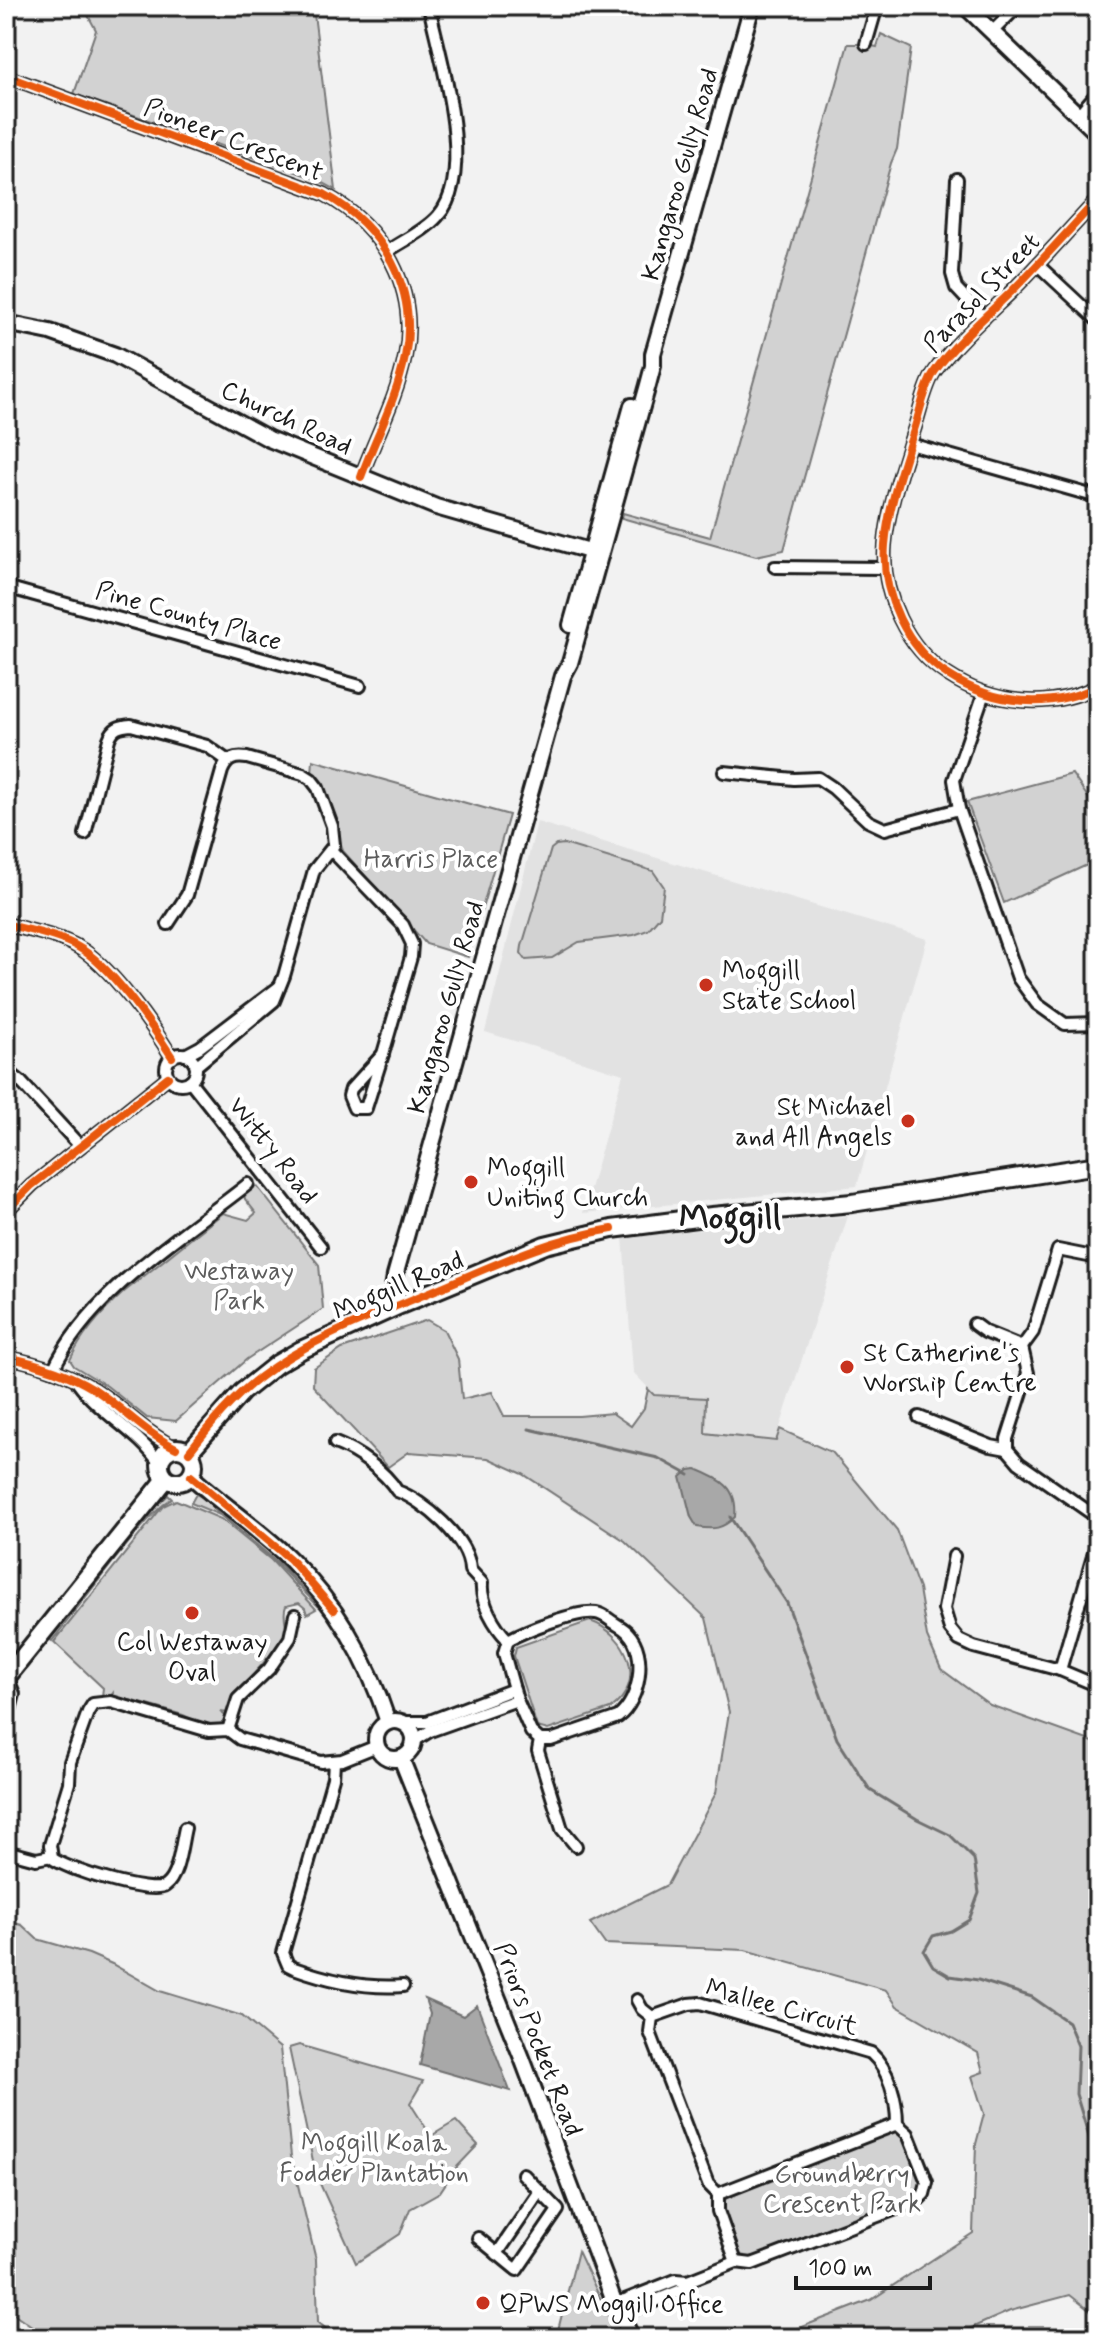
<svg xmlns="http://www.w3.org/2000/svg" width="1104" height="2344" font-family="Mynerve,sans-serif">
<rect width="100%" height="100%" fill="#f2f2f2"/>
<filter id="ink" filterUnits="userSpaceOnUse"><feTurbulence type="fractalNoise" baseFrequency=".0125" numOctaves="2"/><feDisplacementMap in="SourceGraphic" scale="16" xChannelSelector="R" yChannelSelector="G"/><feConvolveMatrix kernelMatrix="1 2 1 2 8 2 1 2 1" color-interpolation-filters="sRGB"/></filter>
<g filter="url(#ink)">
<!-- built -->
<g fill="#e2e2e2">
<polygon points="537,822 927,939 857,1186 583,1213 623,1074 485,1032"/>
<polygon points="848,1216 776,1440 705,1433 706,1397 654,1394 633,1372 623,1237"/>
</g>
<!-- green -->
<g fill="#d2d2d2" stroke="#777" stroke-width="2">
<polygon points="83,6 313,6 336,190 316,179 74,94 96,30"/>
<polygon points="881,34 911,48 897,149 891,163 784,550 756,556 622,518 623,513 710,537 848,44 862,44 877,47"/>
<polygon points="313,760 509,815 468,957 426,944 343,851 336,827 312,774"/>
<polygon points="1072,774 1098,812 1098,860 1004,903 967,802"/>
<polygon points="564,844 653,871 664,887 660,916 648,930 634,935 579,942 552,958 526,960 521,953 522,946 551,849 556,845"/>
<path d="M256,1185L319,1265L323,1309L247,1359L176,1421L147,1418L107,1386L74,1366L70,1360C82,1334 102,1312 124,1292L223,1213L248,1220L256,1213L245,1199L244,1194Z"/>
<polygon points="427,1320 444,1330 458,1359 462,1399 492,1392 504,1416 579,1416 612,1413 631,1426 644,1408 648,1389 654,1395 706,1398 705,1433 776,1441 780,1429 833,1453 897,1530 919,1589 927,1637 941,1669 990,1705 1096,1743 1098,1748 1098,2317 1070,2295 1010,2311 948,2338 773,2338 871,2300 973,2233 976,2144 984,2114 972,2076 983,2072 978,2053 897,2006 886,1990 745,1950 605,1944 590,1923 667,1885 716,1793 729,1712 706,1618 625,1541 523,1474 488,1458 409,1452 388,1467 313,1386 314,1368 342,1349"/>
<polygon points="196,1494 206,1499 215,1510 282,1566 319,1607 272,1559 220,1515 191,1503"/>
<path d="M168,1495L172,1499C150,1508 72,1616 52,1641L47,1637L147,1515Z"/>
<path d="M176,1500L221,1519L271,1560L316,1609L307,1614L305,1608L299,1603L286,1606C281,1617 290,1628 285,1637C283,1641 279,1643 276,1647C261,1669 235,1689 228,1713L220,1712L227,1717L221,1726L209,1727L183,1715L130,1700L113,1698V1693L110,1697L102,1696L103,1688L54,1642L163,1506Z"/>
<path d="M590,1621C628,1634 648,1683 610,1709L548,1730L537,1727L514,1656L516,1647Z"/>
<polygon points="6,1921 22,1925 37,1939 89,1954 112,1964 160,1991 242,2016 280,2048 291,2156 316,2260 318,2322 337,2338 49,2338 6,2308"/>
<polygon points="299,2045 423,2081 410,2103 431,2136 456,2121 478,2145 456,2168 440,2192 410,2209 400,2234 356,2263 316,2175 289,2048"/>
<path d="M893,2131L905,2137C912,2155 929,2179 915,2197L754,2259H743L739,2256L722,2208L727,2195Z"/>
<polygon points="578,2251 619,2338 556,2338"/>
</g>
<!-- water -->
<g fill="#a8a8a8" stroke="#707070" stroke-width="2">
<path d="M696,1469C721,1479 738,1487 735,1517C722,1529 714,1530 697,1527L691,1517L681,1477L689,1470Z"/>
<polygon points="425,1999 463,2016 477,2005 510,2091 420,2065 430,2014"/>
</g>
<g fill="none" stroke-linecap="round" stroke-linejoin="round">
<!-- stream -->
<g stroke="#707070" stroke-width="3">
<polyline points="529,1429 658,1458 689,1475"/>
<polyline points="730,1517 787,1603 837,1739 870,1790 917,1819 950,1835 974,1859 979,1893 969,1920 951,1931 933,1936 924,1951 933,1966 950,1976 978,1980 1032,1997 1068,2022 1078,2046 1076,2094 1090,2140 1098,2150"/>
</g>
<!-- street casing -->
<g stroke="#1c1c1c" stroke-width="16">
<g id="street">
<polyline points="992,32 1018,6"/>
<polyline points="866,44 877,6"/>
<path d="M6,76L324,194C383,226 419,289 405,357C397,398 375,438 361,477"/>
<polyline points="1078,115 1098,92"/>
<polyline points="957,179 952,274 956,288 984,318"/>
<path d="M1098,199C1069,230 1041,262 1011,292C987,315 954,344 935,371C925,385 919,416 913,433C902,468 888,508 885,545C881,594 907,649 948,675C994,705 1050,710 1098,686"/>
<path d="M388,251C404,240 425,231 438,216C477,173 440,59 429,6"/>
<polyline points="1038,265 1098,321"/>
<polyline points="910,444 1094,496"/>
<polyline points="775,567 885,568"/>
<polyline points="6,587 360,686"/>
<polyline points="984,693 954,780 959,809 1018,978 1037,1004 1065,1024 1098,1023"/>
<polyline points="724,772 794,779 818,778 833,788 868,821 885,829 959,809"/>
<path d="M85,834L109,739C113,728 119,726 131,725L207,746L228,761"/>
<polyline points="331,850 403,925 412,944 411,957 383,1054"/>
<path d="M6,924C30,931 57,935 78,947C110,965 152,1025 172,1057"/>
<path d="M168,924L187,895L222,771C227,759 234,756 247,758L303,774L311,779L318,788L332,826L334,845L314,870L284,976L274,1001L196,1066"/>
<polygon points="383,1054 366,1108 354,1108 349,1096 351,1089"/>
<circle cx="181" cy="1069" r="15"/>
<polyline points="185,1055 200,1047 279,987"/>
<polyline points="6,1070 20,1081 80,1146"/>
<polyline points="190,1081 321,1247"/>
<polyline points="6,1211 32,1185 168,1077"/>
<polyline points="974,1324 985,1332 1022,1347"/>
<path d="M6,1357C36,1363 68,1373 94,1389C123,1408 145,1433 176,1448"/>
<path d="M53,1370C89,1292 183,1236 248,1184"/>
<path d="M78,1383C101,1415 138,1431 160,1464"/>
<polyline points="919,1417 991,1446 1007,1449"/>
<path d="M335,1443C356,1451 385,1471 397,1491C423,1500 469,1539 470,1570L482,1583C480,1602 495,1627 508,1640L504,1653L517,1700L531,1732L540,1740L538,1751L562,1829L576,1846"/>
<polyline points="1007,1449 1007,1439 1028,1373 1022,1347 1033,1332 1058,1250 1098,1258"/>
<polyline points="1007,1449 1019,1463 1098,1518"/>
<polyline points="954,1556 944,1609 950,1629 959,1640 974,1647 1060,1670 1098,1686"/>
<path d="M508,1640C526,1630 577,1610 596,1613C603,1614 607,1618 613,1622C617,1625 624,1628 628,1633C648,1654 640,1700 618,1717L551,1740H540"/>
<polyline points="1060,1670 1098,1539"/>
<polyline points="403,1722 427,1722 514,1689"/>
<polyline points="6,1726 14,1694 7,1676"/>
<polyline points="228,1730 238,1699 269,1669 290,1638 295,1615"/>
<polyline points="414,1741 430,1731 517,1700"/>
<path d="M334,1762L333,1778L283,1953L288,1965L294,1968C330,1981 365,1989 403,1986"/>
<path d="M185,1828C181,1844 179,1876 165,1886C152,1896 65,1869 52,1858L50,1845L69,1783L70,1762L88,1712L93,1704L111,1702L209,1731L228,1730L240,1739L321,1762L342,1760L377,1746"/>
<polyline points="6,1851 36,1859 51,1856"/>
<polyline points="637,2000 642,2009 652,2017"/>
<polyline points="718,2194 897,2124"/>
<polyline points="478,2238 517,2270 558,2210 523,2174"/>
<polyline points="497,2254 540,2191"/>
<path d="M736,2262L718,2211V2194L708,2184L650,2032L652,2017L689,2004L700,2003L871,2053C889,2069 897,2100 897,2124"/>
<polyline points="615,2304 676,2280 688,2281 736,2262 752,2264 917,2201 924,2194 927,2182 908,2134 897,2124"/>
<polyline points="620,2315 684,2289 688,2281"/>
</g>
</g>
<!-- secondary casing -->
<g stroke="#1c1c1c" stroke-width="20">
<g id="secondary">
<polyline points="965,6 1098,134"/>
<polyline points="6,323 50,332 115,355 269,439 436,507 600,554"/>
<polyline points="571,625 632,406"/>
<polyline points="400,1305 393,1288 395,1276 563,676 570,663 648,385 653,366 653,354 752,6"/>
<path d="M191,1476C222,1505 260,1529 290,1559C337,1605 368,1660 388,1722"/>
<circle cx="395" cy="1740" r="19"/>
<polyline points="401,1758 522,2058 615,2304 632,2338"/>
</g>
</g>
<!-- primary casing -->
<g stroke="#1c1c1c" stroke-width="22">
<g id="primary">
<circle cx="177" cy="1465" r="17"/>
<polyline points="189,1452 242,1392 277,1364 301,1350 400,1305 545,1245 612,1229 712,1216 852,1203 1098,1165"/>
<polyline points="6,1678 166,1479"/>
</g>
</g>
<!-- street -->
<use href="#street" stroke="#fff" stroke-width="10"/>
<!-- secondary -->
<use href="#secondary" stroke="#fff" stroke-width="14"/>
<!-- primary -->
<use href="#primary" stroke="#fff" stroke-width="16"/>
<!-- cycleway casing -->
<g stroke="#fff" stroke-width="13">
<g id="cycleway">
<path d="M6,76L324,194C383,226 419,289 405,357C397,398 375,438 361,477"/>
<path d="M1098,199C1069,230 1041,262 1011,292C987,315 954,344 935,371C925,385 919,416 913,433C902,468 888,508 885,545C881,594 907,649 948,675C994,705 1050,710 1098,686"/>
<path d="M6,924C30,931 57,935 78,947C110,965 152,1025 172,1057"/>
<polyline points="6,1211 32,1185 168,1077"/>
<path d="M6,1357C36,1363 68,1373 94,1389C123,1408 145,1433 176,1448"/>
<path d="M189,1452C210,1425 232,1398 260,1377C309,1339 371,1317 428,1293C488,1268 547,1239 612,1229"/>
<polyline points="191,1476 290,1559 334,1610"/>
</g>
</g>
<!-- cycleway -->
<use href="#cycleway" stroke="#e8590c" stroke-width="8"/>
</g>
</g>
<!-- markers -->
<g fill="#c8321e" stroke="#fff" stroke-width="3">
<circle cx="706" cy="985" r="8"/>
<circle cx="908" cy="1121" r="8"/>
<circle cx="471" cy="1182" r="8"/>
<circle cx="847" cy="1367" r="8"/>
<circle cx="192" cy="1613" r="8"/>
<circle cx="483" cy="2303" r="8"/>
</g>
<g text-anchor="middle" stroke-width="8" stroke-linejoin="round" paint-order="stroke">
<!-- street labels -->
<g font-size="26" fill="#1c1c1c" stroke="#fff">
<text transform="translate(234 139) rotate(21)" y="9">Pioneer Crescent</text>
<text transform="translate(679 174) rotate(-74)" y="9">Kangaroo Gully Road</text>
<text transform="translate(981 292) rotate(-46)" y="9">Parasol Street</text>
<text transform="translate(287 417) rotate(25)" y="9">Church Road</text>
<text transform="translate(189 615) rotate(16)" y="9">Pine County Place</text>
<text transform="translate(445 1007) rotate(-74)" y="9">Kangaroo Gully Road</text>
<text transform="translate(274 1150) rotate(52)" y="9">Witty Road</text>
<text transform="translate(398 1285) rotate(-23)" y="9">Moggill Road</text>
<text transform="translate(782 2006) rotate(15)" y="9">Mallee Circuit</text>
<text transform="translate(539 2039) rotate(69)" y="9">Priors Pocket Road</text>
</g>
<!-- park labels -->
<g font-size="26" fill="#5c5c5c" stroke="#fff">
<text x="431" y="867">Harris Place</text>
<text x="239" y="1279">Westaway<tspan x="239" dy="30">Park</tspan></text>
<text x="374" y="2151">Moggill Koala<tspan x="374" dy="30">Fodder Plantation</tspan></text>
<text x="842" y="2182">Groundberry<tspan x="842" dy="30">Crescent Park</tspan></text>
</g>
<!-- poi labels -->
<g font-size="26" fill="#1c1c1c" stroke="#fff" text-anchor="start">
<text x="722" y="979">Moggill<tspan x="722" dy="30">State School</tspan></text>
<text x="892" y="1115" text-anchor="end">St Michael<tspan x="892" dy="30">and All Angels</tspan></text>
<text x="487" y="1176">Moggill<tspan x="487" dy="30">Uniting Church</tspan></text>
<text x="863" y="1361">St Catherine's<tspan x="863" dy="30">Worship Centre</tspan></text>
<text x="192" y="1650" text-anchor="middle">Col Westaway<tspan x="192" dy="30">Oval</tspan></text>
<text x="499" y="2312">QPWS Moggill Office</text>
</g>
<!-- district labels -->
<g font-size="34" font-weight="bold" fill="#1c1c1c" stroke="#fff">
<text x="730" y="1228">Moggill</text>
</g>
</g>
<!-- margin -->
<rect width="1104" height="2344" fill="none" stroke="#fff" stroke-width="32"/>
<rect x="16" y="16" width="1072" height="2312" fill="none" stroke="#1c1c1c" stroke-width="3" filter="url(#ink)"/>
<!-- scale -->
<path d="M796 2276v12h134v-12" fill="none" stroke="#1c1c1c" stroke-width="4"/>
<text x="808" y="2276" font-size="24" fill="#1c1c1c" stroke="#ffffff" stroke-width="6" paint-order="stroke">100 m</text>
</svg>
